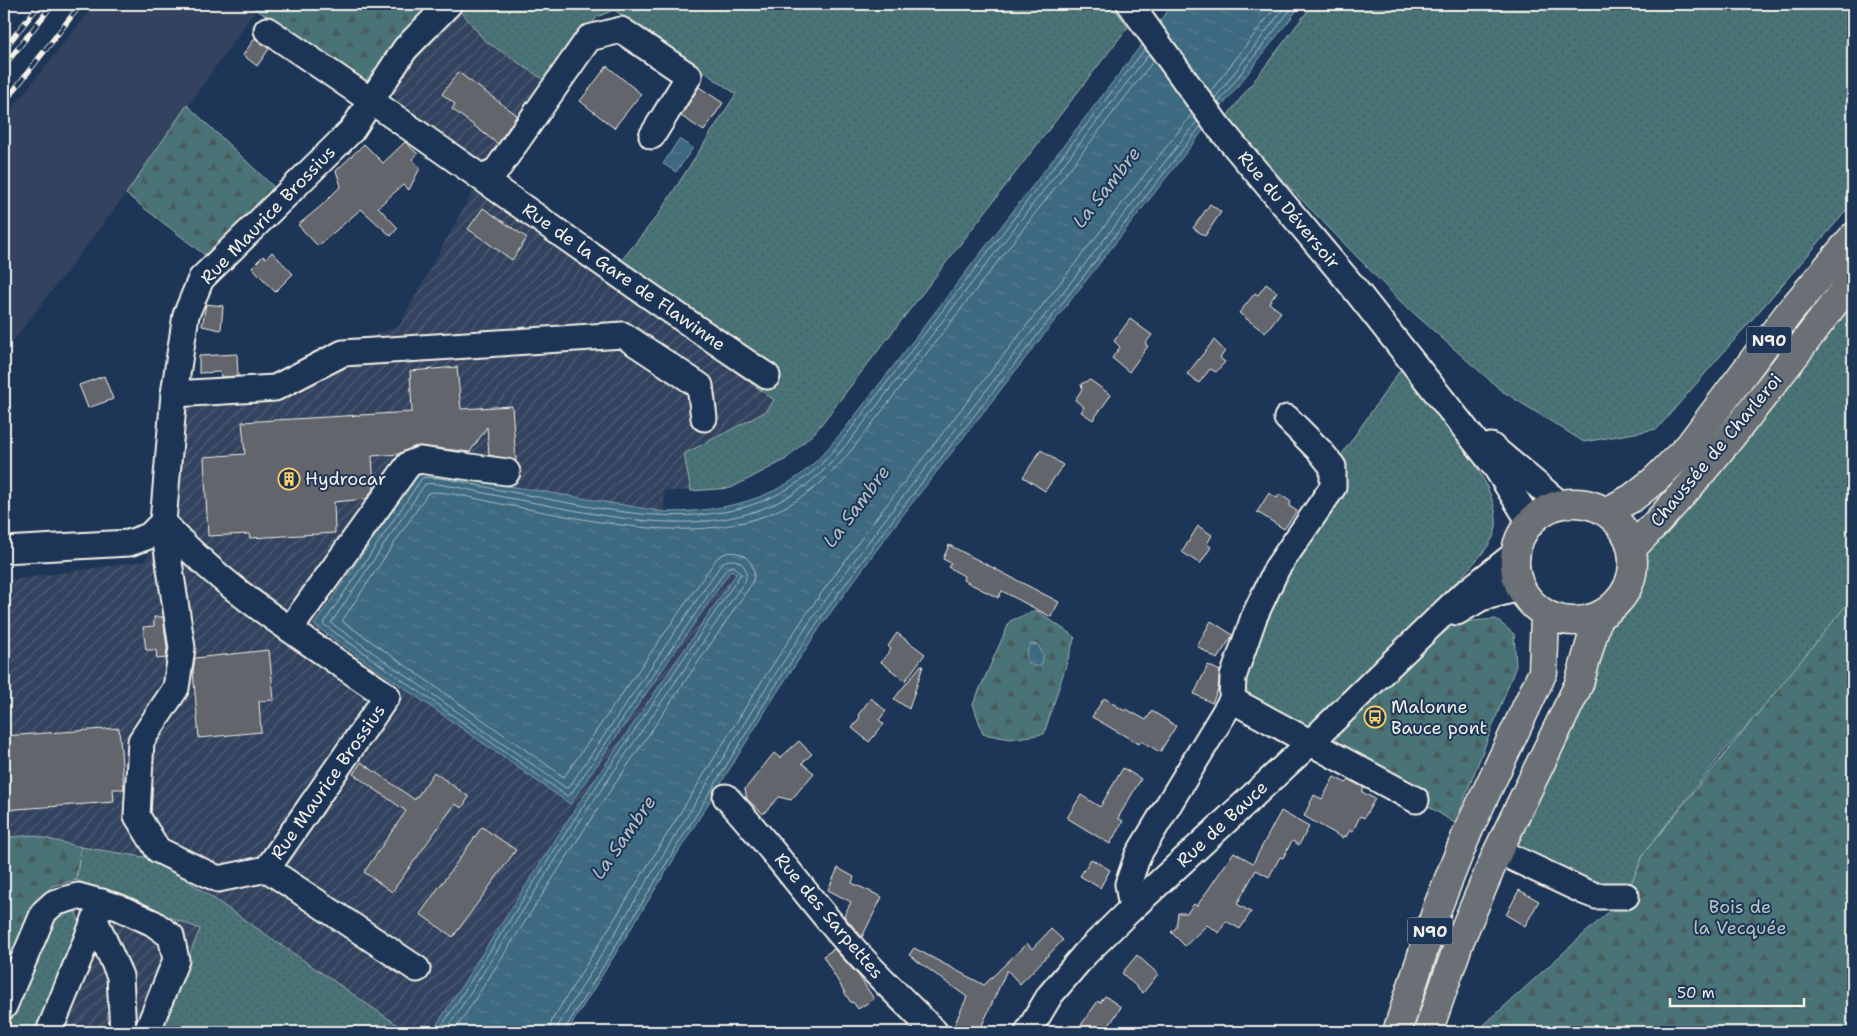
<svg xmlns="http://www.w3.org/2000/svg" width="1857" height="1036" font-family="'Shantell Sans',sans-serif">
<defs>
<pattern id="industrial-furrows" width="10" height="10" patternUnits="userSpaceOnUse" patternTransform="scale(1.25)"><rect width="10" height="10" fill="#32435e"/><path d="M-1 1l2-2M0 10L10 0M9 11l2-2" fill="none" stroke="#505f75"/></pattern>
<pattern id="grass-dots" width="8" height="8" patternUnits="userSpaceOnUse" patternTransform="scale(1.25)"><rect width="8" height="8" fill="#4a7377"/><path d="M2 2h.1M6 6h.1" fill="none" stroke="#495b5c" stroke-width="1.8" stroke-linecap="round"/></pattern>
<pattern id="forest-firs" width="22" height="20" patternUnits="userSpaceOnUse" patternTransform="scale(1.25)"><rect width="22" height="20" fill="#4a7377"/><path d="M5 1l3.5 6h-7zM16 11l3.5 6h-7z" fill="#495b5c"/></pattern>
<pattern id="water-ripples" width="26" height="14" patternUnits="userSpaceOnUse" patternTransform="scale(1.25)"><rect width="26" height="14" fill="#3d6981"/><path d="M2 4q2-2 4 0t4 0M15 11q2-2 4 0t4 0" fill="none" stroke="#5a7f93"/></pattern>
</defs>
<rect width="100%" height="100%" fill="#1d3557"/>
<filter id="ink" filterUnits="userSpaceOnUse"><feTurbulence type="fractalNoise" baseFrequency=".02" numOctaves="2"/><feDisplacementMap in="SourceGraphic" scale="10" xChannelSelector="R" yChannelSelector="G"/><feConvolveMatrix kernelMatrix="1 2 1 2 8 2 1 2 1" color-interpolation-filters="sRGB"/></filter>
<g filter="url(#ink)">
<!-- built -->
<polygon fill="#32435e" points="95,4 260,4 126,194 4,353 4,118"/>
<!-- industrial -->
<g fill="url(#industrial-furrows)">
<polygon points="460,10 484,40 547,82 490,171 399,105 392,91 397,76"/>
<polygon points="476,185 775,400 767,411 684,454 691,491 664,491 665,512 631,507 315,625 570,804 731,570 736,574 577,806 432,1032 408,1032 156,859 81,847 32,835 4,838 4,581 144,561 174,518 185,384 237,386 399,326"/>
<polygon points="4,858 56,872 200,929 158,1032 4,1032"/>
</g>
<!-- grass -->
<g fill="url(#grass-dots)" stroke="#9fb2b0">
<polygon points="467,4 1111,4 1128,27 816,431 785,460 731,488 691,491 684,454 767,411 774,400 607,278 658,215 736,94 614,10 597,17 547,82 484,40 460,10"/>
<polygon points="1313,4 1853,4 1853,203 1657,429 1584,442 1502,391 1401,302 1224,120"/>
<path d="M1853,279V606L1722,754L1644,853L1626,896L1498,851L1593,687L1598,617C1625,597 1634,582 1632,548Z"/>
<path d="M1403,366C1429,400 1507,488 1495,532C1489,551 1464,572 1451,589L1311,742L1232,700L1233,677L1333,467Z"/>
<polygon points="81,847 156,859 408,1032 158,1032 200,929 76,880"/>
<polygon points="65,909 76,912 80,927 37,1032 6,1032 54,916"/>
</g>
<!-- forest -->
<g fill="url(#forest-firs)" stroke="#9fb2b0">
<polygon points="260,4 433,4 364,82 254,8"/>
<polygon points="187,105 277,190 210,259 126,194"/>
<polygon points="1853,597 1853,1032 1476,1032 1626,896 1644,853"/>
<polygon points="1036,610 1075,637 1044,734 1010,739 983,734 973,704 1010,621"/>
<polygon points="1496,619 1514,634 1516,666 1455,823 1328,744 1409,658 1459,622"/>
<polygon points="32,835 81,847 76,880 52,886 28,916 4,975 4,838"/>
</g>
<!-- water -->
<g fill="url(#water-ripples)" stroke="#869faa">
<path d="M1173,4H1302L892,529L823,623L776,694L567,1032H432L577,806L736,574L731,570L570,804L314,625L420,471L665,512C718,512 776,501 815,462C825,452 834,441 844,430Z"/>
<polygon points="679,139 693,148 676,172 663,164"/>
<polygon points="1031,644 1038,645 1043,655 1042,664 1037,667 1028,663 1026,654"/>
</g>
<g fill="none" stroke-linecap="round" stroke-linejoin="round">
<!-- shore -->
<g stroke="#abbbbf" stroke-width="1">
<polyline points="1210,92 1278,4"/>
<polyline points="1215,98 1287,4"/>
<polyline points="1218,103 1295,4"/>
<path d="M438,1032L581,809L741,574L734,566L727,568L570,795L567,796L323,624L422,478C434,474 484,487 500,490C605,508 726,547 817,468C828,458 838,445 847,434L1145,49"/>
<path d="M445,1032L586,812L745,581C751,566 735,554 722,563L569,787L566,788L331,623L425,484C437,481 487,494 503,497C608,515 733,554 822,472C833,462 842,449 852,438L1149,54"/>
<path d="M454,1032L593,816L751,585C763,563 736,542 717,558L564,777L342,621L428,493C441,489 490,502 506,505C611,523 740,561 828,476C839,466 848,454 858,442L1154,60"/>
<polyline points="549,1032 552,1020 760,684 807,613 877,517 1192,114"/>
<polyline points="557,1032 559,1024 766,688 813,617 883,522 1197,121"/>
<polyline points="563,1032 772,691 819,620 888,526 1201,126"/>
</g>
</g>
<!-- building -->
<g fill="#64656d" stroke="#f4f1e8">
<polygon points="255,38 269,49 257,66 243,55"/>
<polygon points="607,66 641,94 614,128 580,101"/>
<polygon points="458,72 517,115 498,144 452,109 455,104 442,94"/>
<polygon points="699,87 723,103 704,131 681,116"/>
<polygon points="405,142 418,154 412,159 420,168 409,190 403,185 378,207 398,228 391,236 361,209 318,246 298,225 321,206 341,186 336,171 364,144 383,163"/>
<polygon points="1210,204 1221,212 1205,236 1193,228"/>
<polygon points="483,208 527,238 512,260 468,229"/>
<polygon points="272,252 293,274 275,292 252,267 263,256 266,258"/>
<polygon points="1266,284 1277,292 1269,303 1281,312 1265,333 1239,313 1255,293 1258,295"/>
<polygon points="206,304 223,306 221,330 202,326"/>
<polygon points="1130,319 1152,335 1145,344 1148,346 1129,372 1112,358 1120,347 1114,341"/>
<polygon points="1214,340 1225,351 1220,358 1225,362 1216,372 1210,369 1199,383 1187,374"/>
<polygon points="237,354 238,376 221,377 220,372 199,373 199,356"/>
<polygon points="457,367 461,409 512,406 516,461 489,455 487,427 470,452 420,446 399,454 372,456 374,488 366,499 334,502 335,533 250,538 249,534 208,536 204,457 245,454 242,422 412,412 410,371"/>
<polygon points="104,376 113,399 88,408 79,385"/>
<polygon points="1090,380 1111,395 1093,420 1081,412 1084,407 1075,400 1082,389 1081,384"/>
<polygon points="1041,450 1063,465 1045,491 1023,477"/>
<polygon points="1269,493 1277,498 1280,494 1291,502 1289,506 1297,511 1284,529 1257,512"/>
<polygon points="1198,526 1212,535 1207,544 1211,547 1200,564 1182,552"/>
<polygon points="949,545 1059,602 1051,617 1002,591 998,598 963,580 964,576 948,567 951,563 943,559"/>
<polygon points="154,617 163,617 167,648 166,658 157,659 156,650 146,650 143,627 154,626"/>
<polygon points="1211,621 1233,635 1217,659 1197,646"/>
<polygon points="897,633 925,654 905,681 881,662 891,649 888,646"/>
<polygon points="269,650 274,700 259,701 261,732 199,738 193,671 195,658"/>
<polygon points="921,665 923,666 909,709 894,699"/>
<polygon points="1208,665 1220,671 1218,689 1212,703 1194,694"/>
<polygon points="871,698 886,711 879,720 884,724 869,742 852,728 860,717 858,715"/>
<polygon points="1104,698 1125,711 1126,709 1146,720 1152,711 1176,726 1160,752 1141,741 1139,744 1092,717"/>
<polygon points="119,728 124,789 113,789 114,802 4,810 4,736"/>
<polygon points="799,741 812,754 802,763 814,773 791,800 779,797 763,814 747,799 745,789 774,753 780,758"/>
<polygon points="361,762 415,800 434,772 469,797 462,808 455,804 392,892 364,872 406,811 353,774"/>
<polygon points="1123,768 1141,779 1118,818 1123,821 1110,844 1067,818 1081,795 1100,807"/>
<polygon points="1334,777 1346,783 1349,780 1361,786 1364,788 1362,792 1375,799 1364,818 1360,816 1353,831 1350,830 1346,837 1344,835 1343,838 1304,816 1314,795 1322,799"/>
<polygon points="1281,811 1309,827 1299,845 1292,841 1283,858 1280,857 1269,877 1256,870 1237,904 1251,912 1240,929 1226,921 1219,933 1207,925 1185,946 1171,932 1176,928 1178,913 1187,913 1194,904 1197,906 1234,852 1253,863"/>
<polygon points="482,827 516,850 453,937 420,914"/>
<polygon points="1091,859 1110,870 1100,888 1080,876"/>
<polygon points="838,868 854,877 852,883 882,897 862,937 844,916 851,902 828,890"/>
<polygon points="1519,890 1539,901 1525,926 1506,915"/>
<polygon points="1051,929 1063,940 1020,984 1007,970 979,1032 951,1032 967,997 909,955 914,948 984,985 1027,943 1032,949"/>
<polygon points="834,949 859,976 874,999 858,1009 853,1002 851,1003 823,956"/>
<polygon points="1137,955 1158,974 1143,993 1122,973"/>
<polygon points="1105,996 1121,1007 1105,1032 1076,1032 1098,1001 1100,1003"/>
</g>
<g fill="none" stroke-linecap="round" stroke-linejoin="round">
<!-- minor casing -->
<g stroke="#f4f1e8" stroke-width="29">
<g id="minor">
<polyline points="1130,4 1217,125 1350,283 1497,469 1530,522"/>
<path d="M267,30C436,142 598,264 767,376"/>
<polyline points="481,177 496,171 589,38 621,30 689,76 652,136"/>
<polyline points="174,394 275,388 343,353 623,335 700,386 704,418"/>
<polyline points="1287,418 1320,451 1333,467 1333,487 1277,568 1254,617 1233,677 1232,700 1416,800"/>
<polyline points="1491,446 1560,504"/>
<path d="M163,522C226,593 310,642 387,696L267,869L218,879L158,850L137,816L141,741L176,688L182,648L163,522L174,394L186,315L201,279L352,130L405,49L449,4"/>
<polyline points="4,550 129,543 149,536 163,522"/>
<polyline points="1457,612 1481,598 1520,588"/>
<polyline points="290,629 409,464 419,460 507,472"/>
<path d="M726,797C763,837 795,880 830,922C862,961 899,996 935,1032"/>
<polyline points="1498,851 1583,891 1596,896 1626,896"/>
<polyline points="267,869 417,969"/>
<polyline points="1132,908 1128,884 1138,855 1232,700"/>
<polyline points="95,920 120,976 123,1032"/>
<polyline points="4,1006 44,912 54,903 78,896 118,907 153,923 171,936 176,960 147,1032"/>
<polyline points="49,1032 102,902"/>
<polyline points="1028,1032 1050,995 1085,954 1132,908 1311,742 1459,598 1515,554"/>
</g>
</g>
<!-- major casing -->
<g stroke="#f4f1e8" stroke-width="31">
<g id="major">
<circle cx="1574" cy="562" r="59"/>
<polyline points="1606,512 1632,498 1655,480 1689,446 1788,314 1853,237"/>
<path d="M1632,548C1714,466 1782,371 1853,279"/>
<polyline points="1397,1032 1438,906 1468,831 1543,672 1545,615"/>
<polyline points="1428,1032 1460,940 1498,851 1579,684 1598,617"/>
</g>
</g>
<!-- minor -->
<use href="#minor" stroke="#1d3557" stroke-width="25"/>
<!-- major -->
<use href="#major" stroke="#6a7074" stroke-width="28"/>
<!-- rail casing -->
<g stroke="#f4f1e8" stroke-width="5.5">
<g id="rail">
<polyline points="4,49 40,4"/>
<polyline points="4,66 53,4"/>
<polyline points="4,103 81,4"/>
</g>
</g>
<!-- rail -->
<use href="#rail" stroke="#1d3557" stroke-width="4" stroke-dasharray="11" stroke-linecap="butt"/>
</g>
</g>
<!-- icons -->
<defs>
<g id="building-ring" transform="scale(1.125)"><circle r="9.5" fill="#1d3557" stroke="#ffd166" stroke-width="1.5"/><path d="M-4-6H4V6H1V3H-1V6H-4ZM-2.5-4.3h1.7v1.8h-1.7ZM.8-4.3h1.7v1.8H.8ZM-2.5-1h1.7V.8h-1.7ZM.8-1h1.7V.8H.8Z" fill="#ffd166"/></g>
<g id="bus-ring" transform="scale(1.125)"><circle r="9.5" fill="#1d3557" stroke="#ffd166" stroke-width="1.5"/><path d="M-5-6H5V4H4V6H2V4H-2V6H-4V4H-5ZM-3.5-4V0h7V-4ZM-3.5 1.2v1.5H-2V1.2ZM2 1.2v1.5H3.5V1.2Z" fill="#ffd166"/></g>
</defs>
<g fill-rule="evenodd">
<use href="#building-ring" x="289" y="479"/>
<use href="#bus-ring" x="1375" y="717"/>
</g>
<g text-anchor="middle" stroke-width="4" stroke-linejoin="round" paint-order="stroke">
<!-- shield labels -->
<g fill="#1d3557" stroke="#b4b9bc" stroke-width="1">
<rect x="1746.5" y="326.5" width="45" height="27" rx="4"/>
<rect x="1407.5" y="917.5" width="45" height="27" rx="4"/>
</g>
<g font-size="16" font-weight="bold" fill="#f4f1e8">
<text x="1769" y="346">N90</text>
<text x="1430" y="937">N90</text>
</g>
<!-- street labels -->
<g font-size="18" fill="#f4f1e8" stroke="#1d3557">
<text transform="translate(1289 210) rotate(50)" y="6">Rue du Déversoir</text>
<text transform="translate(268 215) rotate(-46)" y="6">Rue Maurice Brossius</text>
<text transform="translate(624 277) rotate(35)" y="6">Rue de la Gare de Flawinne</text>
<text transform="translate(1716 450) rotate(-50)" y="6">Chaussée de Charleroi</text>
<text transform="translate(328 782) rotate(-55)" y="6">Rue Maurice Brossius</text>
<text transform="translate(1222 824) rotate(-43)" y="6">Rue de Bauce</text>
<text transform="translate(829 916) rotate(50)" y="6">Rue des Sarpettes</text>
</g>
<!-- poi labels -->
<g font-size="18" fill="#f4f1e8" stroke="#1d3557" text-anchor="start">
<text x="305" y="485">Hydrocar</text>
<text x="1391" y="713">Malonne<tspan x="1391" dy="21">Bauce pont</tspan></text>
</g>
<!-- park labels -->
<g font-size="18" fill="#b8c5c0" stroke="#1d3557">
<text x="1740" y="913">Bois de<tspan x="1740" dy="21">la Vecquée</tspan></text>
</g>
<!-- water labels -->
<g font-size="19" font-style="italic" fill="#b4c1c4" stroke="#1d3557">
<text transform="translate(1106 187) rotate(-52)" y="7">La Sambre</text>
<text transform="translate(856 506) rotate(-53)" y="7">La Sambre</text>
<text transform="translate(623 837) rotate(-55)" y="7">La Sambre</text>
</g>
</g>
<!-- margin -->
<rect width="1857" height="1036" fill="none" stroke="#1d3557" stroke-width="20"/>
<rect x="10" y="10" width="1837" height="1016" fill="none" stroke="#f4f1e8" stroke-width="2" filter="url(#ink)"/>
<!-- scale -->
<path d="M1670 998v8h134v-8" fill="none" stroke="#f4f1e8" stroke-width="2.5"/>
<text x="1677" y="998" font-size="15" fill="#f4f1e8" stroke="#1d3557" stroke-width="4" paint-order="stroke">50 m</text>
</svg>
